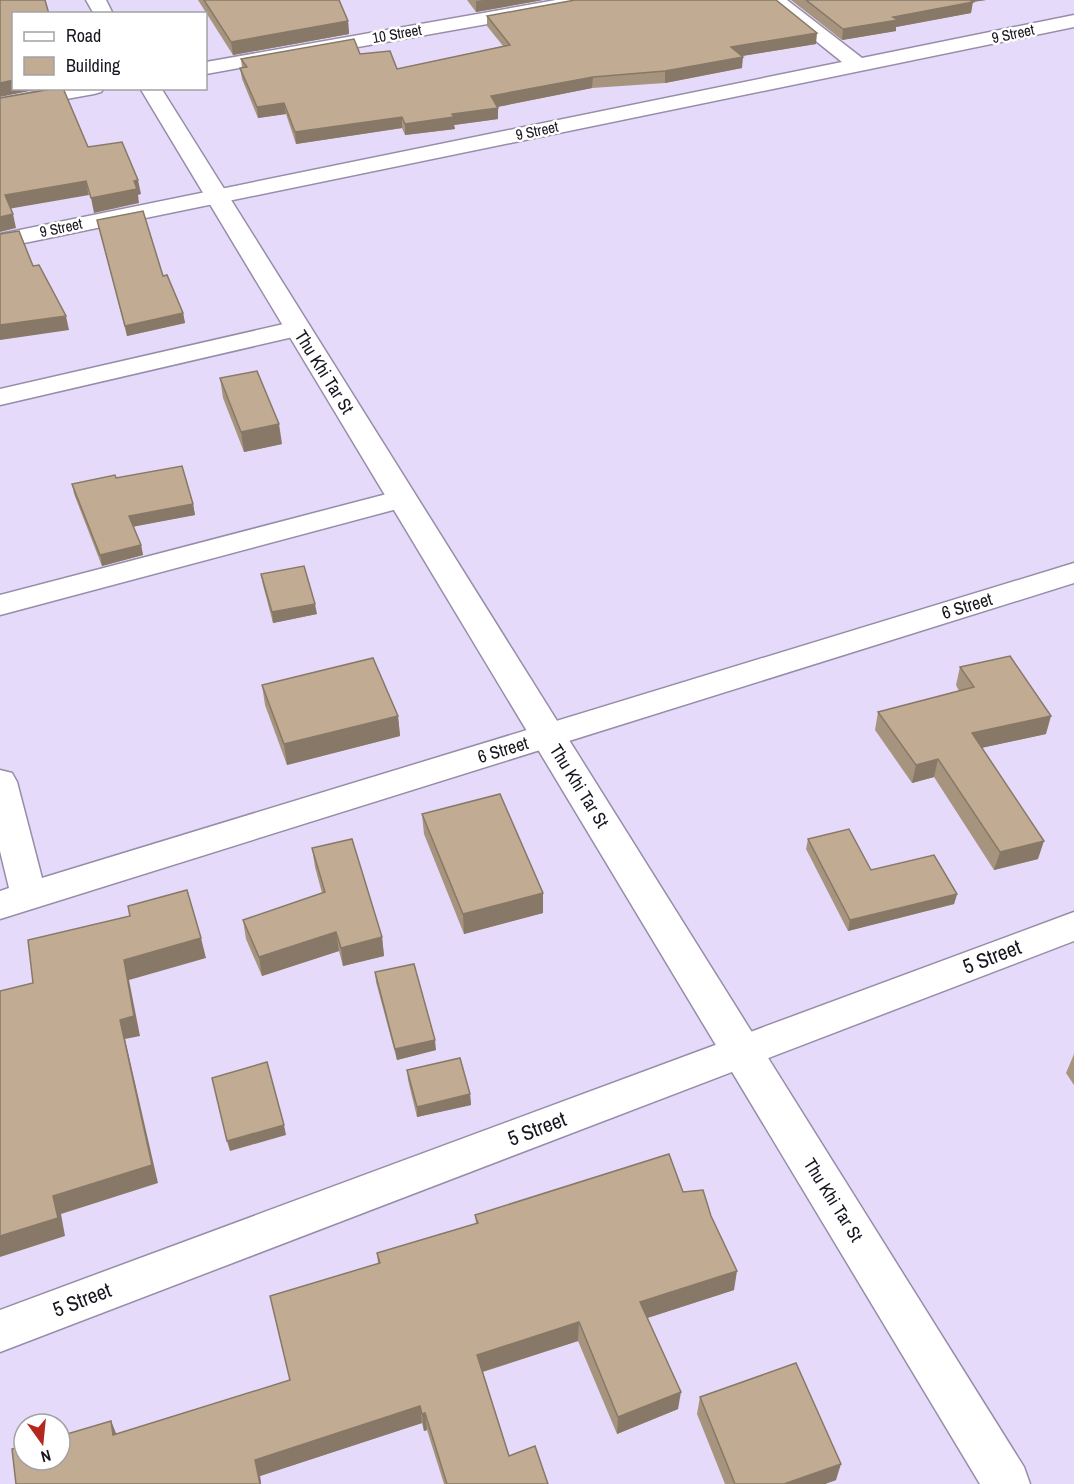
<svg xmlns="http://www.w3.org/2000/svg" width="1074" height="1484" font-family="'Archivo Narrow',sans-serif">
<rect width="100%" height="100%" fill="#e5daf9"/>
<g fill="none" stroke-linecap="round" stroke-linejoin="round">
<!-- minor casing -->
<g stroke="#978da9" stroke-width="3">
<g id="minor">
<polygon points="556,0 598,0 595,4 588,6 206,74 206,62"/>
<polygon points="765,0 787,0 862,58 1074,15 1074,27 0,248 0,234 842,62"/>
<polygon points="57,88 104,88 101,92 94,94 0,111 0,99"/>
<polygon points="297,321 306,324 310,329 306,334 0,405 0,389"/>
<polygon points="402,490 412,493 416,499 412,505 0,615 0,595"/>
<polygon points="1074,563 1074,583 0,919 0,891 9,888 0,851 0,770 12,773 17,782 42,878"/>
<polygon points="1074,912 1074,941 0,1352 0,1310"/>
</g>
</g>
<!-- tertiary casing -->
<g stroke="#978da9" stroke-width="3">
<g id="tertiary">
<polygon points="86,0 106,0 113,14 94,14"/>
<polygon points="140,88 161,88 1024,1467 1030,1484 980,1484"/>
</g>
</g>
<!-- minor -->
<use href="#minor" fill="#fff" fill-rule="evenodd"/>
<!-- tertiary -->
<use href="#tertiary" fill="#fff" fill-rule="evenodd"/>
</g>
<!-- wall -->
<g fill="#a6947e">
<polygon points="198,0 339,0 348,21 349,34 233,55"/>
<polygon points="467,0 543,0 476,12"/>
<polygon points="791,0 986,0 972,2 971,13 896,27 896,31 842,40"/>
<polygon points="487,16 816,44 741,56 742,68 665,83 592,88 497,107 498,119 454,125 455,129 405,135 402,128 296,144 286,114 258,118 242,79 240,68 242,68 241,59 360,54 397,69 503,46 487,26"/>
<polygon points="97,220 163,276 183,313 185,323 127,336"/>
<polygon points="220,378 282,444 244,452 223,398"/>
<polygon points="116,478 193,504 195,515 133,526 141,545 143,555 102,566 74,494 72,484"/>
<polygon points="261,574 317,614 273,623 263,585"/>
<polygon points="960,667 1046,734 981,748 1038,859 994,870 934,777 912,783 875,730 878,712 959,691 956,685"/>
<polygon points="262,685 398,716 400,736 287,765 265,705"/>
<polygon points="422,814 543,893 543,913 464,934 424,834"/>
<polygon points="808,839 871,870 957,894 954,904 848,931 806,849"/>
<polygon points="312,848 382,937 384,956 343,966 339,951 262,976 246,939 243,920 322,893 315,867"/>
<polygon points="375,972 436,1050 397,1060 376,982"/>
<polygon points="1074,1054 1074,1085 1066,1073"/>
<polygon points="407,1070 470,1094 471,1105 417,1117 408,1080"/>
<polygon points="683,1192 734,1290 647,1318 678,1409 617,1434 578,1341 483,1372 509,1456 548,1484 444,1484 427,1430 424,1431 422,1423 260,1476 261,1484 16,1484 111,1421 116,1434 290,1380 378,1264 377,1253 476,1224 475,1215"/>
<polygon points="700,1397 836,1480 825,1484 725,1484 697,1414"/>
</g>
<!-- shaded-wall -->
<g fill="#877867">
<polygon points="483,0 543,0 476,12 476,1"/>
<polygon points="959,0 986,0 958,4"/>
<polygon points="973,2 971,13 896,27 896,31 842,40 843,29 893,17"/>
<polygon points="348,21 349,34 233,55 231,42"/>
<polygon points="817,33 816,44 730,58 731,47"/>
<polygon points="743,57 742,68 665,83 665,71"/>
<polygon points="593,77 592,88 492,108 491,96"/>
<polygon points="14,80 14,88 44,88 0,97 0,83"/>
<polygon points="284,103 286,114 258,118 257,107"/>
<polygon points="498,108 498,119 454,125 455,129 405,135 405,124 452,114"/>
<polygon points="402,117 402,128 296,144 295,132"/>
<polygon points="138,180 141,194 138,195 139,203 94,213 91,198 134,181"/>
<polygon points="86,181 89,195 8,209 5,195"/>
<polygon points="13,214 16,228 0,232 0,217"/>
<polygon points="183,313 185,323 127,336 125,326"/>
<polygon points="66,316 69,330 0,340 0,325"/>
<polygon points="279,424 282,444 244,452 241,432"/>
<polygon points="193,504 195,515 132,527 129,516"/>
<polygon points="141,545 143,555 102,566 100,555"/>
<polygon points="315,604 317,614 273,623 272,612"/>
<polygon points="398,716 400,736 287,765 284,744"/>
<polygon points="1051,716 1046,734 967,751 972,733"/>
<polygon points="938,759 934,777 912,783 916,765"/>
<polygon points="1044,841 1038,859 994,870 1000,852"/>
<polygon points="543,893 543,913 464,934 463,914"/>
<polygon points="957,894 954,904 848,931 850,920"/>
<polygon points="336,932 339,951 262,976 259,957"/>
<polygon points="382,937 384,956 343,966 341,948"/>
<polygon points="201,938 206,958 129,980 140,1036 125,1039 158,1183 61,1214 65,1236 0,1257 0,1236 120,1020 124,960"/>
<polygon points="435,1040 436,1050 397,1060 395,1049"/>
<polygon points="470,1094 471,1105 417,1117 417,1107"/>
<polygon points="284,1125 286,1135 230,1151 227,1141"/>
<polygon points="737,1271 734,1290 638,1321 640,1302"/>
<polygon points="579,1322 578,1341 478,1373 477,1355"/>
<polygon points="681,1392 678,1409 617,1434 618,1417"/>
<polygon points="420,1406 422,1423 260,1476 261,1484 260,1484 255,1460"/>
<polygon points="425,1413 427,1430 424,1431 422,1414"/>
<polygon points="111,1421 118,1438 113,1435"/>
<polygon points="841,1464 836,1480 825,1484 784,1484"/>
</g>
<!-- building -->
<g fill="#c1ac93" stroke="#877867" stroke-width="1.5">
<polygon points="0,0 45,0 49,14 14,14 14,80 0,83"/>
<polygon points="204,0 339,0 348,21 231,42"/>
<polygon points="575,0 776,0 817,33 731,47 743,57 665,71 593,77 491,96 498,108 452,114 454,117 405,124 402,117 295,132 284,103 257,107 240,68 247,67 241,59 354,39 360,54 390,51 397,69 510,45 487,16"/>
<polygon points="806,0 970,0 973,2 893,17 898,20 843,29"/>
<polygon points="58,88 63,88 88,147 122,142 138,180 134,181 137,189 91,198 86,181 5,195 13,214 0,217 0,98"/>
<polygon points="143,211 163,276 167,275 183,313 125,326 97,220"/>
<polygon points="19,231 33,266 39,265 66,316 0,325 0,234"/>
<polygon points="257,371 279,424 241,432 220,378"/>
<polygon points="182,466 193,504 129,516 141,545 100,555 72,484 115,475 116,478"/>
<polygon points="304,566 315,604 272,612 261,574"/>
<polygon points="1010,656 1051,716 972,733 1044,841 1000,852 938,759 916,765 878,712 974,687 960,667"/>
<polygon points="373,658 398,716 284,744 262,685"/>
<polygon points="500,794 543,893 463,914 422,814"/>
<polygon points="849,829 871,870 934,855 957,894 850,920 808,839"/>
<polygon points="352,839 382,937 341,948 336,932 259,957 243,920 325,892 312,848"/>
<polygon points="187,890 201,938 124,960 134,1016 120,1020 152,1165 53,1196 58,1218 0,1236 0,991 33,983 28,940 130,916 128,906"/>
<polygon points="414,964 435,1040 395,1049 375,972"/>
<polygon points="460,1058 470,1094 417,1107 407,1070"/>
<polygon points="267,1062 284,1125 227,1141 212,1078"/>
<polygon points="669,1154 683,1192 703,1190 711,1216 737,1271 640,1302 681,1392 618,1417 579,1322 477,1355 509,1456 535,1446 548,1484 447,1484 425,1413 422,1414 420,1406 255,1460 260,1484 16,1484 12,1449 24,1446 24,1460 60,1460 60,1436 111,1421 113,1435 290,1380 270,1296 380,1263 377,1253 478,1223 475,1215"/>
<polygon points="796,1363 841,1464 784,1484 735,1484 700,1397"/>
</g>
<g text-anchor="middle" stroke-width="5" stroke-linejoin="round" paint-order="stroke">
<!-- far-street labels -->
<g font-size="15" fill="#18151f" stroke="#fff">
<text transform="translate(397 34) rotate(-10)" y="5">10 Street</text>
<text transform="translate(1013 34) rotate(-12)" y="5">9 Street</text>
<text transform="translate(537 131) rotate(-12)" y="5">9 Street</text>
<text transform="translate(61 228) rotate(-12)" y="5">9 Street</text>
</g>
<!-- street labels -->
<g font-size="18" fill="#18151f" stroke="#fff">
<text transform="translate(324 372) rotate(58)" y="6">Thu Khi Tar St</text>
<text transform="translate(967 606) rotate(-17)" y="6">6 Street</text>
<text transform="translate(503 750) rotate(-17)" y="6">6 Street</text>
<text transform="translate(579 786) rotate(58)" y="6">Thu Khi Tar St</text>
<text transform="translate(833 1200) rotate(58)" y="6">Thu Khi Tar St</text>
</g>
<!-- near-street labels -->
<g font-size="21" fill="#18151f" stroke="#fff">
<text transform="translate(992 957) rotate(-21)" y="7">5 Street</text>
<text transform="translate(537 1129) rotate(-21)" y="7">5 Street</text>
<text transform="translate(82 1300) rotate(-21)" y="7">5 Street</text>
</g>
</g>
<!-- legend -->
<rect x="12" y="12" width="195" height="78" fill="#ffffff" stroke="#a3a1a5" stroke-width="1.5"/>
<rect x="24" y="32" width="30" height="9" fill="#ffffff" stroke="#a3a1a5" stroke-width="1.5"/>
<text x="66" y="42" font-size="18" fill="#18151f">Road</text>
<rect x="24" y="57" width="30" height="18" fill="#c1ac93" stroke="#a3a1a5" stroke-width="1.5"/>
<text x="66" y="72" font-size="18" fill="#18151f">Building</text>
<!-- north arrow -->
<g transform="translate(42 1442) rotate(165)"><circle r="28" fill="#ffffff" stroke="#a3a1a5" stroke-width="1.5"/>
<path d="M0-4.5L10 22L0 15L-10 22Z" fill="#b5261f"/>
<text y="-9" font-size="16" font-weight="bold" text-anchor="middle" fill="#18151f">N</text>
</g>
</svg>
